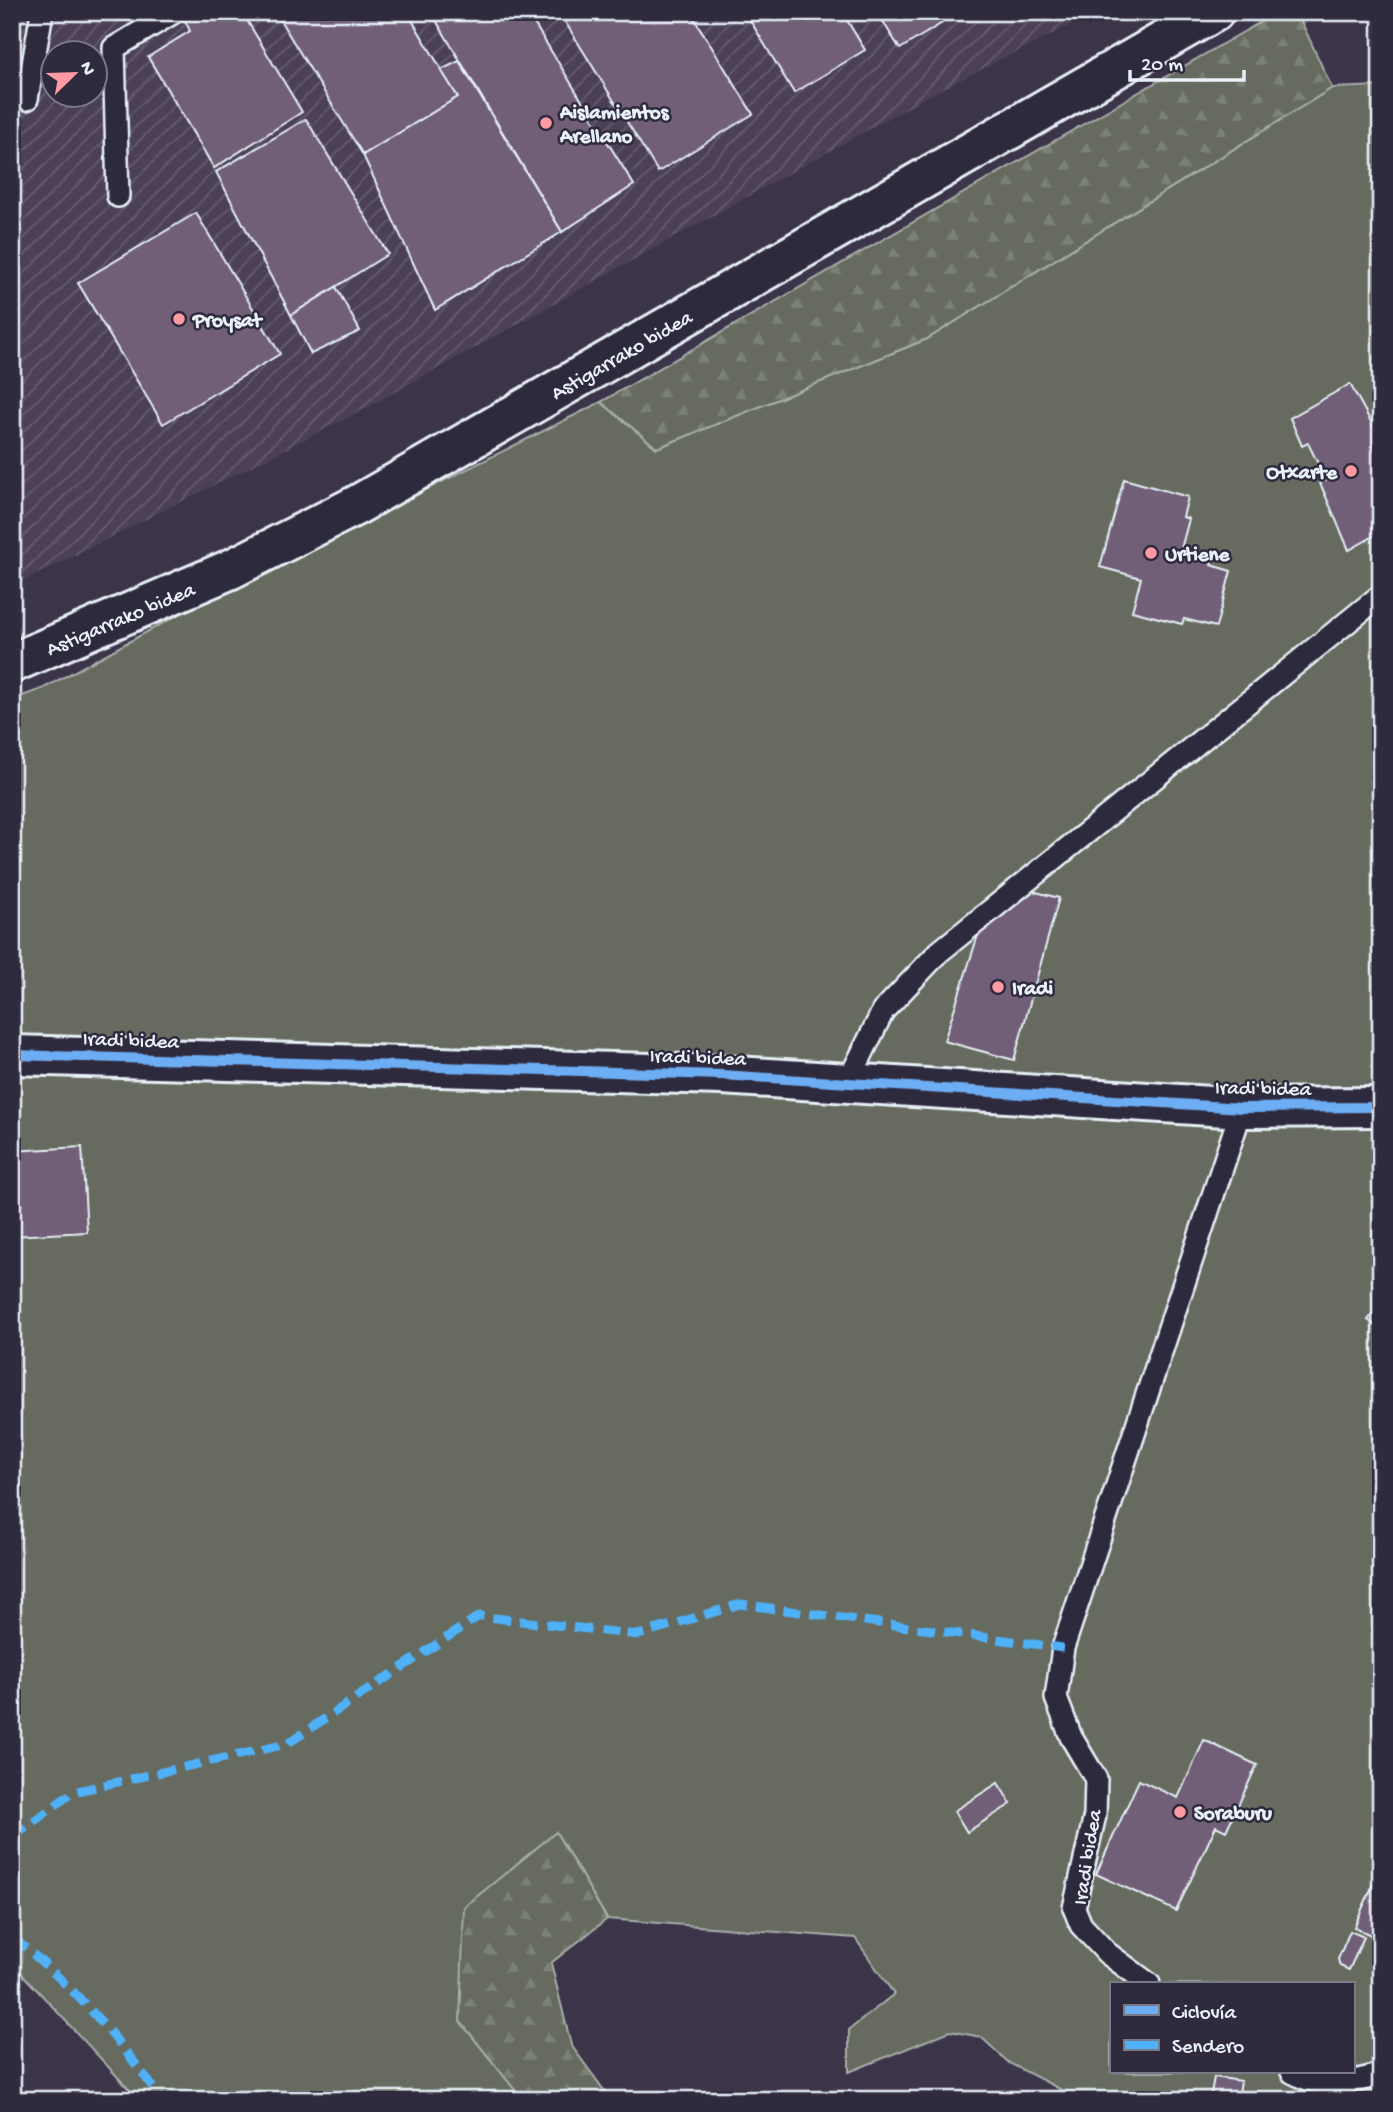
<svg xmlns="http://www.w3.org/2000/svg" width="1393" height="2112" font-family="'Gochi Hand',sans-serif">
<defs>
<pattern id="industrial-furrows" width="10" height="10" patternUnits="userSpaceOnUse" patternTransform="scale(1.75)"><rect width="10" height="10" fill="#4c4157"/><path d="M-1 1l2-2M0 10L10 0M9 11l2-2" fill="none" stroke="#665d70"/></pattern>
<pattern id="forest-firs" width="22" height="20" patternUnits="userSpaceOnUse" patternTransform="scale(1.75)"><rect width="22" height="20" fill="#666b5e"/><path d="M5 1l3.5 6h-7zM16 11l3.5 6h-7z" fill="#7c8176"/></pattern>
</defs>
<rect width="100%" height="100%" fill="#3c3449"/>
<filter id="ink" filterUnits="userSpaceOnUse"><feTurbulence type="fractalNoise" baseFrequency=".0143" numOctaves="2"/><feDisplacementMap in="SourceGraphic" scale="14" xChannelSelector="R" yChannelSelector="G"/><feConvolveMatrix kernelMatrix="1 2 1 2 8 2 1 2 1" color-interpolation-filters="sRGB"/></filter>
<g filter="url(#ink)">
<!-- industrial -->
<path fill="url(#industrial-furrows)" fill-rule="evenodd" d="M12,12H1097L936,92L363,410L12,587ZM52,52H94V94H52Z"/>
<!-- green -->
<path fill="#666b5e" stroke="#a7aeab" stroke-width="2" fill-rule="evenodd" d="M1381,86V2100H1081L1009,2063L981,2037L950,2031L849,2072V2030L894,1994L855,1938L607,1919L556,1832L460,2021L523,2100H139L12,1963V700L44,688L198,604L601,402L657,448L927,339L1332,88ZM1111,1984H1353V2072H1111Z"/>
<!-- forest -->
<g fill="url(#forest-firs)" stroke="#a7aeab" stroke-width="2">
<polygon points="1278,12 1297,12 1332,88 927,339 657,448 601,402"/>
<polygon points="556,1832 607,1919 551,1963 571,2045 609,2097 640,2100 523,2100 460,2021 464,1907"/>
</g>
<!-- building -->
<g fill="#705e77" stroke="#e8f1f8" stroke-width="2">
<polygon points="194,12 242,12 302,112 214,168 148,57 190,31 184,18"/>
<polygon points="275,12 407,12 458,97 363,155"/>
<polygon points="431,12 527,12 634,185 562,232"/>
<polygon points="559,12 690,12 753,114 658,172"/>
<polygon points="745,12 842,12 865,50 794,93"/>
<polygon points="877,12 960,12 900,49"/>
<polygon points="459,61 562,232 435,310 363,155 458,97 441,70"/>
<polygon points="306,119 388,254 291,315 216,172"/>
<polygon points="196,213 280,354 163,424 78,283"/>
<polygon points="336,287 360,331 311,354 291,315"/>
<polygon points="1350,384 1381,440 1372,446 1381,462 1381,532 1349,550 1320,483 1326,480 1308,443 1302,446 1290,418"/>
<polygon points="1124,479 1188,497 1183,517 1189,519 1181,549 1213,558 1211,565 1231,571 1216,627 1184,619 1182,624 1132,611 1141,578 1100,567"/>
<polygon points="1032,891 1059,898 1014,1060 944,1041 979,932"/>
<polygon points="82,1147 87,1232 12,1236 12,1151"/>
<polygon points="1381,1303 1381,1330 1368,1320"/>
<polygon points="1204,1740 1257,1765 1226,1831 1216,1826 1176,1911 1096,1874 1139,1780 1178,1798"/>
<polygon points="998,1783 1011,1804 967,1832 954,1811"/>
<polygon points="1381,1867 1381,1940 1354,1927"/>
<polygon points="1350,1931 1364,1937 1349,1970 1340,1966 1338,1959"/>
<polygon points="1214,2077 1241,2081 1238,2100 1210,2100"/>
</g>
<g fill="none" stroke-linecap="round" stroke-linejoin="round">
<!-- lane casing -->
<g stroke="#e8f1f8" stroke-width="26">
<g id="lane">
<polyline points="27,99 42,12"/>
<polyline points="118,196 114,48 174,12"/>
<polyline points="848,1082 883,1011 939,952 1381,595"/>
<polyline points="1149,1984 1107,1953 1081,1925 1074,1908 1095,1815 1096,1779 1071,1737 1056,1698 1063,1648 1242,1108"/>
<path d="M1292,2072C1322,2089 1349,2084 1381,2074"/>
</g>
</g>
<!-- street casing -->
<g stroke="#e8f1f8" stroke-width="44">
<polyline id="street" points="12,1055 722,1075 1242,1108 1381,1107"/>
</g>
<!-- secondary casing -->
<g stroke="#e8f1f8" stroke-width="44">
<polyline id="secondary" points="12,663 231,569 357,505 1214,12"/>
</g>
<!-- lane -->
<use href="#lane" stroke="#2f2a3d" stroke-width="21"/>
<!-- street -->
<use href="#street" stroke="#2f2a3d" stroke-width="38"/>
<!-- secondary -->
<use href="#secondary" stroke="#2f2a3d" stroke-width="38"/>
<!-- quiet -->
<g stroke="#4fb1f8" stroke-width="9" stroke-dasharray="18 9" stroke-linecap="butt">
<polyline points="12,1838 73,1792 287,1744 479,1616 638,1635 740,1604 1063,1648"/>
<path d="M12,1937C71,1983 119,2039 162,2100"/>
</g>
<!-- cycleway casing -->
<g stroke="#2f2a3d" stroke-width="15">
<polyline id="cycleway" points="12,1055 722,1075 1242,1108 1381,1107"/>
</g>
<!-- cycleway -->
<use href="#cycleway" stroke="#6dadf4" stroke-width="10"/>
</g>
</g>
<!-- markers -->
<g fill="#ff9aa2" stroke="#2f2a3d" stroke-width="2.5">
<circle cx="546" cy="123" r="7"/>
<circle cx="179" cy="319" r="7"/>
<circle cx="1351" cy="471" r="7"/>
<circle cx="1151" cy="553" r="7"/>
<circle cx="998" cy="987" r="7"/>
<circle cx="1180" cy="1812" r="7"/>
</g>
<g text-anchor="middle" stroke-width="5" stroke-linejoin="round" paint-order="stroke">
<!-- poi labels -->
<g font-size="21" font-weight="bold" fill="#e8f1f8" stroke="#2f2a3d" text-anchor="start">
<text x="560" y="118">Aislamientos<tspan x="560" dy="24">Arellano</tspan></text>
<text x="193" y="326">Proysat</text>
<text x="1337" y="478" text-anchor="end">Otxarte</text>
<text x="1165" y="560">Urtiene</text>
<text x="1012" y="994">Iradi</text>
<text x="1194" y="1819">Soraburu</text>
</g>
<!-- street labels -->
<g font-size="21" fill="#e8f1f8" stroke="#2f2a3d">
<text transform="translate(621 354) rotate(-30)" y="7">Astigarrako bidea</text>
<text transform="translate(120 618) rotate(-23)" y="7">Astigarrako bidea</text>
<text transform="translate(131 1039) rotate(2)" y="7">Iradi bidea</text>
<text transform="translate(698 1056) rotate(2)" y="7">Iradi bidea</text>
<text transform="translate(1263 1087) rotate(1)" y="7">Iradi bidea</text>
<text transform="translate(1086 1857) rotate(-81)" y="7">Iradi bidea</text>
</g>
</g>
<!-- margin -->
<rect width="1393" height="2112" fill="none" stroke="#2f2a3d" stroke-width="42"/>
<rect x="21" y="21" width="1351" height="2070" fill="none" stroke="#e8f1f8" stroke-width="2.5" filter="url(#ink)"/>
<!-- legend -->
<rect x="1110" y="1982" width="245" height="91" fill="#2f2a3d" stroke="#797a88" stroke-width="2"/>
<rect x="1124" y="2005" width="35" height="10" fill="#6dadf4" stroke="#797a88" stroke-width="2"/>
<text x="1172" y="2018" font-size="21" fill="#e8f1f8">Ciclovía</text>
<rect x="1124" y="2040" width="35" height="10" fill="#4fb1f8" stroke="#797a88" stroke-width="2"/>
<text x="1172" y="2052" font-size="21" fill="#e8f1f8">Sendero</text>
<!-- north arrow -->
<g transform="translate(74 74) rotate(67)"><circle r="33" fill="#2f2a3d" stroke="#797a88" stroke-width="2"/>
<path d="M0-5L12 26L0 18L-12 26Z" fill="#ff9aa2"/>
<text y="-10" font-size="19" font-weight="bold" text-anchor="middle" fill="#e8f1f8">N</text>
</g>
<!-- scale -->
<path d="M1130 70v10h114v-10" fill="none" stroke="#e8f1f8" stroke-width="3.5"/>
<text x="1141" y="70" font-size="21" fill="#e8f1f8" stroke="#2f2a3d" stroke-width="5" paint-order="stroke">20 m</text>
</svg>
